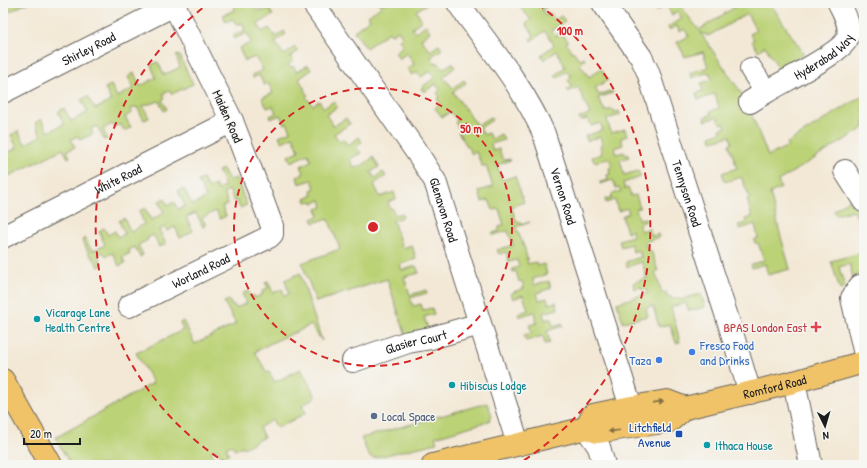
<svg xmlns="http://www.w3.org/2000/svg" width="867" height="468" font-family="'Patrick Hand',sans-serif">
<rect width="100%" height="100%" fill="#f6f6f2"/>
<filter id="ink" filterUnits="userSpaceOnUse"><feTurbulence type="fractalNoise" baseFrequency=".025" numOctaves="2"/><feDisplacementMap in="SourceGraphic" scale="8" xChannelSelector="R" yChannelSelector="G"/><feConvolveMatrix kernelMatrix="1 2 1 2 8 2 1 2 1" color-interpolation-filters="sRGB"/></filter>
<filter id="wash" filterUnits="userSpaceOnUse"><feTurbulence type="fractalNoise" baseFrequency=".012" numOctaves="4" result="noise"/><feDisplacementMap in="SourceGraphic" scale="16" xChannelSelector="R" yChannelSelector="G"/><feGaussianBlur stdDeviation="0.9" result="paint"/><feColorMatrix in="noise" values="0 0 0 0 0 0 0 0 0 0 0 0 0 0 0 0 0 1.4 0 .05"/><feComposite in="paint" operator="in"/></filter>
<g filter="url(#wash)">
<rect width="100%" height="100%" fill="#f3e8d5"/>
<!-- green -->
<g fill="#bbd276" stroke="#6c7749">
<polygon points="3,3 27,3 3,15"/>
<polygon points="232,3 253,3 252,4 257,11 260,9 262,12 268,8 273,15 258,24 262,32 269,28 276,37 284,31 286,34 275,42 284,55 295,47 298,51 290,57 293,61 288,65 290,68 293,66 297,72 308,65 311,70 299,79 308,95 306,97 313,105 319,101 324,108 334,101 337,107 326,115 334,126 346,118 350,124 334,134 339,141 343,139 348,145 359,137 362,142 356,147 361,153 350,159 354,168 363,165 373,157 379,167 371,172 375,178 383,172 386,176 374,184 380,197 394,192 396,199 388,202 390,209 392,208 395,215 402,213 403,217 393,220 402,248 412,245 416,259 400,264 402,270 416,266 419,273 404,277 410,295 426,290 427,293 410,298 413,306 421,304 423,310 432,308 434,314 424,317 428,328 406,336 387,279 316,302 302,263 340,249 328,218 314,223 312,219 319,216 317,209 323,207 321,200 313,203 312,201 306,202 305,199 313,195 311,190 315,188 312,180 299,184 297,177 304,173 301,166 311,161 308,154 291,162 288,156 299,151 293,137 282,142 279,136 291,131 287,123 284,124 280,115 271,119 270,116 276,113 273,106 267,108 262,98 273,93 268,83 264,85 259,75 253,78 252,75 263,70 255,57 245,61 239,48 251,43 247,33 234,39 233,36 245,30 242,23 236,25 233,19 226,22 223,15 235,10"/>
<polygon points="379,3 428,3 416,11 422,20 412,28 415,32 426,25 430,32 421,39 430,51 439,45 442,49 431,57 435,64 438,62 443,69 452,63 455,67 443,77 453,88 464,80 466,83 453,92 477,125 490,117 492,120 480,128 484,135 488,133 492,139 501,134 504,140 491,144 493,151 499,149 503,160 510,159 511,160 497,165 502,180 515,176 524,202 511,207 517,222 520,221 522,225 530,222 516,227 525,249 528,264 536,262 537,266 544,264 547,274 533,279 534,285 549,281 551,288 537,293 539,300 547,298 549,304 556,302 558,309 543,313 545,320 551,318 553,326 562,323 563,326 547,331 550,343 545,344 543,336 526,341 524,335 532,333 529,325 537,323 534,312 519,317 518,314 528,310 523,295 513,299 511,293 524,288 522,281 519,282 516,271 513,272 512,269 519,267 517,260 509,262 506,252 499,254 497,250 513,245 508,231 493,235 492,233 499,231 499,227 504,225 499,209 493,210 489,200 482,202 479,191 493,187 486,166 482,166 476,152 472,154 458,132 460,130 455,122 457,120 450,112 442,117 435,108 440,103 437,99 440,97 437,93 440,90 436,84 424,92 421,88 435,77 430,71 421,77 417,72 412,75 407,69 414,64 407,53 399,59 395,52 403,46 399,39 402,36 398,30 391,35 389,32 366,48 354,31 370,19 368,16 382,6"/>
<polygon points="517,3 536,3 538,5 541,3 552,3 542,10 546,16 550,13 555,20 561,16 565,21 551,31 555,36 561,32 568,41 566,43 572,52 574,52 580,60 584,57 585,60 580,64 589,77 600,69 602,70 608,80 595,88 599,95 612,91 613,93 598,98 605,111 613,109 614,113 619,111 620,115 607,119 611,133 625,129 627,136 621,138 623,145 614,148 616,154 624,152 625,155 628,154 629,157 620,160 624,175 638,171 641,177 623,183 625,189 628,188 631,196 636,195 640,208 636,209 639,219 645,218 646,221 639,224 641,231 650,229 652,236 658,234 659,237 645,242 648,251 651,250 658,271 655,272 662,293 666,292 667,297 670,296 671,299 678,297 679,300 701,294 705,307 689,311 686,303 671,307 680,342 676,343 670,324 659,327 653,306 646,308 648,316 623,322 617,303 648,293 646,289 642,290 641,287 634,289 633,283 647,278 642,262 627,267 626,262 641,257 639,250 633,252 631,244 621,247 619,240 633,236 632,230 627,232 622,216 629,213 627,208 618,211 615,200 606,203 605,199 612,197 612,194 621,191 619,187 616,188 613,180 600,184 600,182 608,180 607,175 610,174 609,168 612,166 609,158 594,162 592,157 602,154 600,146 603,145 600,137 587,141 585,136 603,130 600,123 591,126 588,119 580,121 579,118 590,114 578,87 568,92 567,90 572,86 568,80 571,77 567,71 557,78 555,75 565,67 557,51 544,60 541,55 554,45 545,31 531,41 530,39 534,35 526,24 531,20"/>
<polygon points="660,3 678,3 699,30 735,7 733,3 770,3 804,54 779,69 765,46 758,51 752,41 754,40 750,34 756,30 747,14 708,36 700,32 746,100 768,156 788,146 787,143 864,95 864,128 778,181 781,188 770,193 781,237 790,269 768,275 765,264 752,268 751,265 764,260 758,243 755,243 754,240 758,238 755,224 740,229 738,225 746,223 745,219 752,217 747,199 750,198 741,177 725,182 722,173 737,168 729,144 732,143 730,136 712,141 710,136 721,132 720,129 726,127 724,123 720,124 717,117 705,121 704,117 711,115 710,111 719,108 715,94 698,100 696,93 703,91 701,83 712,80 709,72 691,78 690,73 708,67 703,52 685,57 677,42 689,36 684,29 680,32 677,26 669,30 668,27 682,18 677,11 672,15 666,5 657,11 656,10 662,6"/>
<polygon points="179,55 193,84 172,94 170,90 163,94 165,98 162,100 167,109 164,111 159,101 143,106 149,118 144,120 137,107 131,109 132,113 125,117 131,127 124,131 121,124 114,127 112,124 103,129 107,139 104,140 97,126 91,129 93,134 80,140 78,136 71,139 75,147 67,151 70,157 68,158 63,149 3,179 3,155 17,148 11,135 18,131 25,144 41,136 35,123 41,119 48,132 64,124 58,112 64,108 71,121 88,112 81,100 88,96 95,109 111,101 105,88 111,85 117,97 134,88 128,77 134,73 140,86 156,78 151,65 158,62 164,75 180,67 176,56"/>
<polygon points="223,169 229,180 236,178 247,205 240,208 237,201 234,201 229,190 224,193 228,204 222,207 226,216 220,219 216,211 202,218 206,225 203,227 196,213 186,217 193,231 180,238 175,227 167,231 165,227 159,230 166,244 159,247 154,235 147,238 148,240 138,245 143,255 140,257 135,247 129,250 130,253 122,257 125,263 119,266 113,253 106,256 103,252 98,254 102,265 98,267 93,256 91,257 82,240 85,238 92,251 105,245 99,231 104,228 108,235 115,231 118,237 125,234 119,221 124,218 131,232 144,224 139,211 145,208 151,220 164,213 159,201 164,198 168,205 174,202 178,209 185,206 178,191 184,189 192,205 206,198 198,181 203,179 208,188 215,185 218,190 225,186 218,171"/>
<polygon points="851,198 862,223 860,223 853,210 836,215 834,210"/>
<polygon points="864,252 864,273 853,277 849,264 839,267 845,288 840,290 831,261"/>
<path d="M300,273L322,341L311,325C291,335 274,340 255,352L267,373L269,372L275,382L301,369L316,397L302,405L306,413L277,428L272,420L259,428L264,437L244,448L243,446L235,450L232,445L226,448L229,453L222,458L217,449L211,452L216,461L208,465L206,460L200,463V465H71L55,438L153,383L136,353L183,330L180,323L183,321L195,344L236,324L224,302L229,300L232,306L234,305L236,308L247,303L242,294L248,291L251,297L254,295L255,298L263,294L262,291L268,288L265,282L268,281L273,293L282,289L285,296L289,293L285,280Z"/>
<polygon points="487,403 492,415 489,421 435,437 437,443 373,458 369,456 361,438"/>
</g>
</g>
<g filter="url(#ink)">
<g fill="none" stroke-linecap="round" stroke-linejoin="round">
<!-- minor casing -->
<g stroke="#67635d" stroke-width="24">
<g id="minor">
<path id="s1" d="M313,3L420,157L435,181L518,444"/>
<path id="s2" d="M458,3C488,45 523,86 544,134L631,407"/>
<path id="s3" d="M603,3L641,57L648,72L729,323L750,393"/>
<path id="s4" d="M751,69L766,92C782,82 841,53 847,39C852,27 844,13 839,3"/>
<path id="s5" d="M3,92L174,5"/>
<polyline points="750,102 766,92"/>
<polyline points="845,171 864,201"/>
<path id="s6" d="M3,237L232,121"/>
<polyline points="864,285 860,286 852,298 864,350"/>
<path id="s7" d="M129,306L269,237L272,234V226L261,196L232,121L173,3"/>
<path id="s8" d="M353,361L408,342L431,338L480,324"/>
<polyline points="794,382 811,465"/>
<polyline points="586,428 599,447 604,465"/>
</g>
</g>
<!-- major casing -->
<g stroke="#67635d" stroke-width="24">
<g id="major">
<polyline points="3,380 51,465"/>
<polyline points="586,428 593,415 631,407 667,401 685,408"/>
<path id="s9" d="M433,465L586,428L597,432L670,421L685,408L794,382L864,362"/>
</g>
</g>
<!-- minor -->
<use href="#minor" stroke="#fff" stroke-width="22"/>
<!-- major -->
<use href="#major" stroke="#f0c369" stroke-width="22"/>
</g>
<!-- one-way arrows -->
<defs><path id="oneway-solid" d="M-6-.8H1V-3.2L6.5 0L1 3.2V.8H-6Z"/></defs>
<g fill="#867042">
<use href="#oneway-solid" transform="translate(658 402) rotate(-8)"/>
<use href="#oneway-solid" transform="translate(614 431) rotate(173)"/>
</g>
</g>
<!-- distance rings -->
<g fill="none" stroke="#d62828" stroke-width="2" stroke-dasharray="7 5">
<circle cx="373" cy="227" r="139"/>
<path d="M228 464A278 278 0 0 1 208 4M538 4A278 278 0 0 1 518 464"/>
</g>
<!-- markers -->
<g fill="#0f9aa8" stroke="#f6f6f2" stroke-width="1.5">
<circle cx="37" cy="319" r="4"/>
<circle cx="452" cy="385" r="4"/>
<circle cx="707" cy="445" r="4"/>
</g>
<path fill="#e0444e" stroke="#f6f6f2" stroke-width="1.5" d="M814 321h4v4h4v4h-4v4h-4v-4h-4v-4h4z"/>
<g fill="#3f7fe0" stroke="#f6f6f2" stroke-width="1.5">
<circle cx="692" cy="352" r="4"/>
<circle cx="659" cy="360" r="4"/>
</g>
<circle fill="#5c6f8a" stroke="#f6f6f2" stroke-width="1.5" cx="374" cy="416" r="4"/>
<rect fill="#1a4fb4" stroke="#f6f6f2" stroke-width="1.5" x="675" y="430" width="8" height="8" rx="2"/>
<g text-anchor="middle" stroke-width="3" stroke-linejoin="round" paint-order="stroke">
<!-- street labels -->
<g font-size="13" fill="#1c1c1c" stroke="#f6f6f2">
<text dy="5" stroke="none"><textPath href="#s5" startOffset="96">Shirley Road</textPath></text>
<text dy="5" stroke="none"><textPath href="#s4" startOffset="95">Hyderabad Way</textPath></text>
<text transform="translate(228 116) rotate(66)" y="5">Maiden Road</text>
<text dy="5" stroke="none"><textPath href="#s6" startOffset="129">White Road</textPath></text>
<text dy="5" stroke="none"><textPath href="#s3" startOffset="210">Tennyson Road</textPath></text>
<text dy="5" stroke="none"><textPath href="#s2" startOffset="222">Vernon Road</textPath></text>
<text dy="5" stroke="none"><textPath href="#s1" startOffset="246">Glenavon Road</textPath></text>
<text dy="5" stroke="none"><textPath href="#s7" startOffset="80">Worland Road</textPath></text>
<text dy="5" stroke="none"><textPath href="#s8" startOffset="66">Glasier Court</textPath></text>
<text dy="5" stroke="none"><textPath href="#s9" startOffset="355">Romford Road</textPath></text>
</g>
<!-- culture labels -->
<g font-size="13" fill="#0d838f" stroke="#f6f6f2" text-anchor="start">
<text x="45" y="317">Vicarage Lane<tspan x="45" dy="15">Health Centre</tspan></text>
<text x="460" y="390">Hibiscus Lodge</text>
<text x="715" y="450">Ithaca House</text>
</g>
<!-- health labels -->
<g font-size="13" fill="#be3a42" stroke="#f6f6f2" text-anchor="end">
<text x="807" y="332">BPAS London East</text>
</g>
<!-- shop labels -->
<g font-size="13" fill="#366cbe" stroke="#f6f6f2" text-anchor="start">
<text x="700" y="350">Fresco Food<tspan x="700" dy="15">and Drinks</tspan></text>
<text x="651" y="365" text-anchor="end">Taza</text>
</g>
<!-- service labels -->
<g font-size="13" fill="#4e5e75" stroke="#f6f6f2" text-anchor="start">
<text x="382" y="421">Local Space</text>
</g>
<!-- transit labels -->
<g font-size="13" fill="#164399" stroke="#f6f6f2" text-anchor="end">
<text x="671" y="432">Litchfield<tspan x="671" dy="15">Avenue</tspan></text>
</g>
</g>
<circle cx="373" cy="227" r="6" fill="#d62828" stroke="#f6f6f2" stroke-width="2"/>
<g font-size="12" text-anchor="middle" font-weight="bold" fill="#d62828" stroke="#f6f6f2" stroke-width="3" stroke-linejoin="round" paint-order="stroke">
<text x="570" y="35">100 m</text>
<text x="471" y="133">50 m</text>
</g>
<!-- margin -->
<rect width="867" height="468" fill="none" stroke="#f6f6f2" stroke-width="16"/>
<!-- north arrow -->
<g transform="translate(825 426) rotate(175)" stroke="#f6f6f2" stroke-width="3" paint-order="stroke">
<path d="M0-3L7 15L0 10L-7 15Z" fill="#1c1c1c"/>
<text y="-6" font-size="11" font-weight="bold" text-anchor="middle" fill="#1c1c1c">N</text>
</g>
<!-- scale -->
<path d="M24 438v6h56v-6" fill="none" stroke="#1c1c1c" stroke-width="2"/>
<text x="30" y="438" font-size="12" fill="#1c1c1c" stroke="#f6f6f2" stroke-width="3" paint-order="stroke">20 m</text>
</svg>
